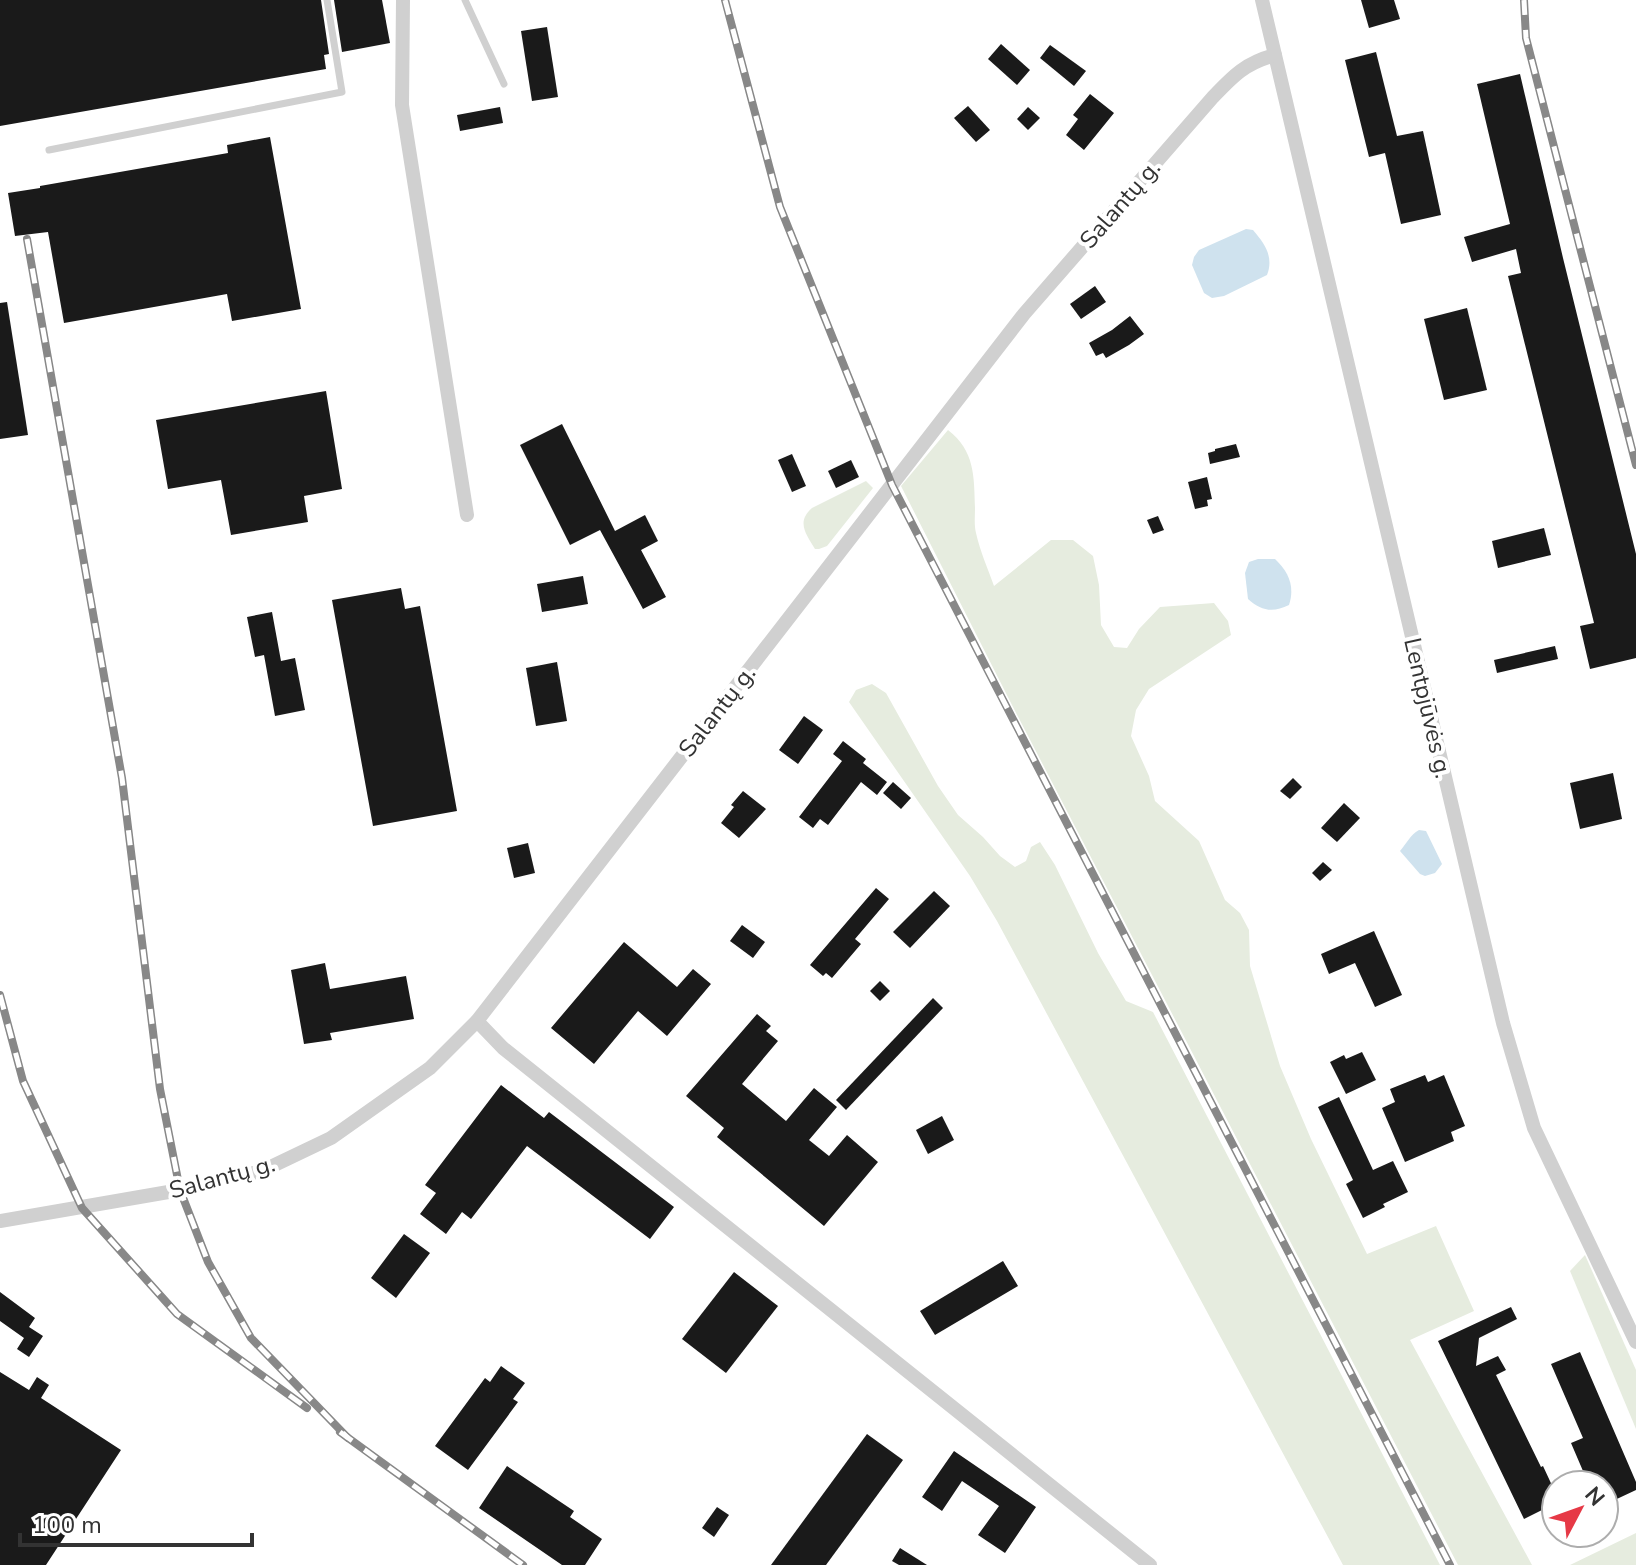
<svg xmlns="http://www.w3.org/2000/svg" width="1636" height="1565" font-family="'Nunito Sans',sans-serif">
<rect width="100%" height="100%" fill="#fff"/>
<!-- green -->
<g fill="#e6ecdf">
<path d="M948,430C975,451 974,476 975,508C975,516 974,525 976,533C980,551 988,569 994,586L1051,540H1073L1093,556L1099,585L1101,625L1114,647L1127,648L1139,629L1160,607L1214,603L1228,621L1231,635L1149,689L1136,710L1131,736L1149,776L1155,801L1199,841L1225,900L1240,913L1249,930L1250,966L1280,1066L1311,1139L1367,1254L1436,1226L1474,1311L1410,1340L1532,1565H1458L1013,707L901,486Z"/>
<path d="M866,481L873,488L827,546L819,549H815C806,534 796,522 812,508Z"/>
<polygon points="872,684 886,693 938,786 958,815 983,837 1000,856 1015,867 1026,861 1031,847 1040,842 1055,865 1098,953 1126,1001 1153,1012 1440,1565 1343,1565 997,921 970,876 849,702 856,690"/>
<polygon points="1585,1255 1636,1370 1636,1429 1570,1271"/>
<polygon points="1636,1533 1636,1565 1570,1565"/>
</g>
<!-- water -->
<g fill="#cfe2ee">
<path d="M1246,229L1253,230C1265,244 1274,257 1267,275L1224,296L1212,298L1204,293L1192,265L1194,257L1199,250Z"/>
<path d="M1258,559H1275C1289,572 1295,587 1289,605C1273,613 1261,611 1248,599L1245,573L1249,562Z"/>
<path d="M1419,830L1426,831L1442,864L1435,873L1425,876L1420,874L1400,851C1407,843 1410,835 1419,830Z"/>
</g>
<!-- building -->
<g fill="#1a1a1a">
<polygon points="0,0 321,0 329,54 324,55 326,69 0,126"/>
<polygon points="334,0 382,0 390,43 342,52"/>
<polygon points="1361,0 1394,0 1400,19 1369,28"/>
<polygon points="547,27 558,97 532,101 521,31"/>
<polygon points="1001,44 1030,70 1017,85 988,59"/>
<polygon points="1050,45 1086,71 1074,86 1040,58"/>
<polygon points="1376,52 1397,136 1423,131 1441,215 1401,224 1385,153 1369,157 1345,60"/>
<polygon points="1520,74 1563,258 1636,554 1636,658 1590,669 1580,626 1594,623 1508,276 1521,273 1516,249 1472,262 1464,237 1510,224 1477,84"/>
<polygon points="1090,94 1114,113 1084,150 1066,135 1078,119 1073,115"/>
<polygon points="968,106 990,130 976,142 954,118"/>
<polygon points="500,107 503,123 460,131 457,115"/>
<polygon points="1028,107 1040,118 1028,130 1017,119"/>
<polygon points="270,137 301,309 232,321 227,294 64,323 48,232 15,236 8,193 40,188 40,186 228,153 227,145"/>
<polygon points="1095,286 1106,302 1081,319 1070,304"/>
<polygon points="7,302 28,435 0,439 0,303"/>
<polygon points="1467,308 1487,390 1444,400 1424,319"/>
<polygon points="1130,316 1144,334 1129,345 1106,358 1103,353 1096,356 1089,343 1112,330"/>
<polygon points="326,391 342,489 304,496 308,522 231,535 221,480 168,489 156,420"/>
<polygon points="562,424 615,531 645,515 658,541 641,550 666,597 643,609 600,530 570,545 520,445"/>
<polygon points="1236,444 1240,457 1210,464 1208,453 1215,451 1215,449"/>
<polygon points="792,454 806,486 792,492 778,460"/>
<polygon points="851,460 859,477 836,488 828,471"/>
<polygon points="1207,477 1212,499 1207,500 1208,506 1195,509 1188,482"/>
<polygon points="1158,516 1164,530 1153,534 1147,520"/>
<polygon points="1544,528 1551,555 1498,568 1492,541"/>
<polygon points="583,576 588,604 542,612 537,584"/>
<polygon points="401,588 405,609 420,606 457,811 373,826 332,600"/>
<polygon points="272,612 281,661 295,658 305,710 275,716 264,655 255,657 247,617"/>
<polygon points="1555,646 1558,659 1497,673 1494,660"/>
<polygon points="557,662 567,721 536,726 526,668"/>
<polygon points="804,716 823,730 798,764 779,750"/>
<polygon points="843,741 866,759 863,763 887,782 877,795 861,782 828,825 820,819 813,828 799,817 842,761 833,754"/>
<polygon points="1613,773 1622,819 1580,829 1570,783"/>
<polygon points="1293,778 1302,787 1290,799 1280,791"/>
<polygon points="893,782 911,798 901,809 883,793"/>
<polygon points="743,791 766,809 739,838 721,823 734,807 731,805"/>
<polygon points="1344,803 1360,818 1337,842 1321,828"/>
<polygon points="528,843 535,873 514,878 507,848"/>
<polygon points="1323,862 1332,870 1320,881 1312,873"/>
<polygon points="876,888 889,899 855,939 861,944 832,978 826,973 823,976 810,965"/>
<polygon points="934,891 950,906 910,948 893,932"/>
<polygon points="742,925 765,942 753,958 730,941"/>
<polygon points="1374,931 1402,995 1375,1007 1355,963 1329,974 1321,954"/>
<polygon points="624,942 677,987 693,969 711,984 667,1036 638,1011 594,1064 551,1028"/>
<polygon points="325,963 330,989 406,976 414,1019 330,1033 332,1040 304,1044 291,970"/>
<polygon points="880,981 890,991 880,1001 870,991"/>
<polygon points="933,998 943,1008 846,1110 836,1100"/>
<polygon points="757,1014 771,1026 766,1031 778,1041 742,1084 786,1121 814,1088 837,1107 809,1140 829,1156 847,1135 878,1162 824,1226 717,1137 724,1128 686,1096"/>
<polygon points="1362,1052 1376,1080 1346,1094 1330,1062 1344,1055 1346,1059"/>
<polygon points="1425,1075 1428,1082 1444,1075 1465,1126 1451,1132 1454,1141 1405,1162 1382,1108 1395,1102 1390,1089"/>
<polygon points="501,1085 544,1118 549,1112 674,1207 650,1239 527,1146 471,1219 462,1212 446,1234 420,1214 436,1193 425,1185"/>
<polygon points="1339,1097 1373,1170 1393,1161 1408,1192 1383,1204 1385,1207 1363,1218 1346,1184 1353,1180 1318,1107"/>
<polygon points="942,1116 954,1140 928,1154 916,1130"/>
<polygon points="404,1234 430,1253 396,1298 371,1278"/>
<polygon points="1003,1261 1018,1286 935,1335 920,1311"/>
<polygon points="734,1272 778,1306 726,1373 682,1339"/>
<polygon points="0,1292 35,1318 29,1327 43,1336 29,1357 17,1349 24,1338 0,1321"/>
<polygon points="1511,1307 1517,1319 1479,1338 1476,1366 1498,1356 1506,1370 1496,1375 1541,1467 1543,1466 1556,1494 1556,1503 1524,1519 1438,1341"/>
<polygon points="1580,1352 1636,1482 1636,1490 1604,1505 1604,1485 1589,1485 1571,1443 1583,1438 1551,1364"/>
<polygon points="501,1366 525,1383 513,1399 518,1402 468,1470 435,1446 485,1378 490,1382"/>
<polygon points="0,1372 29,1390 37,1377 49,1385 41,1398 121,1450 46,1565 0,1565"/>
<polygon points="867,1434 903,1460 826,1565 771,1565"/>
<polygon points="954,1451 1036,1507 1005,1553 978,1535 999,1506 962,1481 942,1511 922,1497"/>
<polygon points="507,1466 574,1511 570,1517 602,1539 585,1565 562,1565 479,1508"/>
<polygon points="717,1507 729,1515 714,1537 702,1528"/>
<polygon points="900,1548 927,1565 899,1565 892,1561"/>
</g>
<g fill="none" stroke-linecap="round" stroke-linejoin="round">
<!-- service -->
<g stroke="#d0d0d0" stroke-width="7">
<polyline points="465,0 504,84"/>
<polyline points="49,150 342,92 327,0"/>
</g>
<!-- minor -->
<g stroke="#d0d0d0" stroke-width="14">
<polyline points="403,0 402,105 467,515"/>
<polyline points="1275,55 1503,1023 1534,1128 1636,1342"/>
<polyline points="477,1021 503,1048 1150,1565"/>
<path d="M0,1221L180,1190L262,1171L331,1138L430,1068L477,1021L1024,314L1213,97C1233,76 1245,63 1275,55L1262,0"/>
</g>
<!-- rail casing -->
<g stroke="#888" stroke-width="8">
<g id="rail">
<polyline points="725,0 780,207 892,485 1450,1565"/>
<polyline points="1524,0 1526,38 1636,465"/>
<polyline points="27,239 122,778 160,1089 180,1190 208,1262 251,1338 348,1438"/>
<polyline points="0,995 23,1081 82,1208 177,1314 307,1408"/>
<polyline points="340,1432 523,1565"/>
</g>
</g>
<!-- rail -->
<use href="#rail" stroke="#fff" stroke-width="5" stroke-dasharray="15" stroke-linecap="butt"/>
</g>
<g text-anchor="middle" stroke-width="8" stroke-linejoin="round" paint-order="stroke">
<!-- street labels -->
<g font-size="24" fill="#333" stroke="#fff">
<text transform="translate(1120 204) rotate(-49)" y="8">Salantų g.</text>
<text transform="translate(1428 708) rotate(77)" y="8">Lentpjūvės g.</text>
<text transform="translate(717 711) rotate(-52)" y="8">Salantų g.</text>
<text transform="translate(222 1177) rotate(-15)" y="8">Salantų g.</text>
</g>
</g>
<!-- north arrow -->
<g transform="translate(1580 1509) rotate(49)"><circle r="38" fill="#ffffff" stroke="#adadad" stroke-width="2"/>
<path d="M0-6L14 30L0 20L-14 30Z" fill="#e63946"/>
<text y="-12" font-size="22" font-weight="bold" text-anchor="middle" fill="#333333">N</text>
</g>
<!-- scale -->
<path d="M20 1533v12h232v-12" fill="none" stroke="#333333" stroke-width="4"/>
<text x="32" y="1533" font-size="24" fill="#333333" stroke="#ffffff" stroke-width="6" paint-order="stroke">100 m</text>
</svg>
